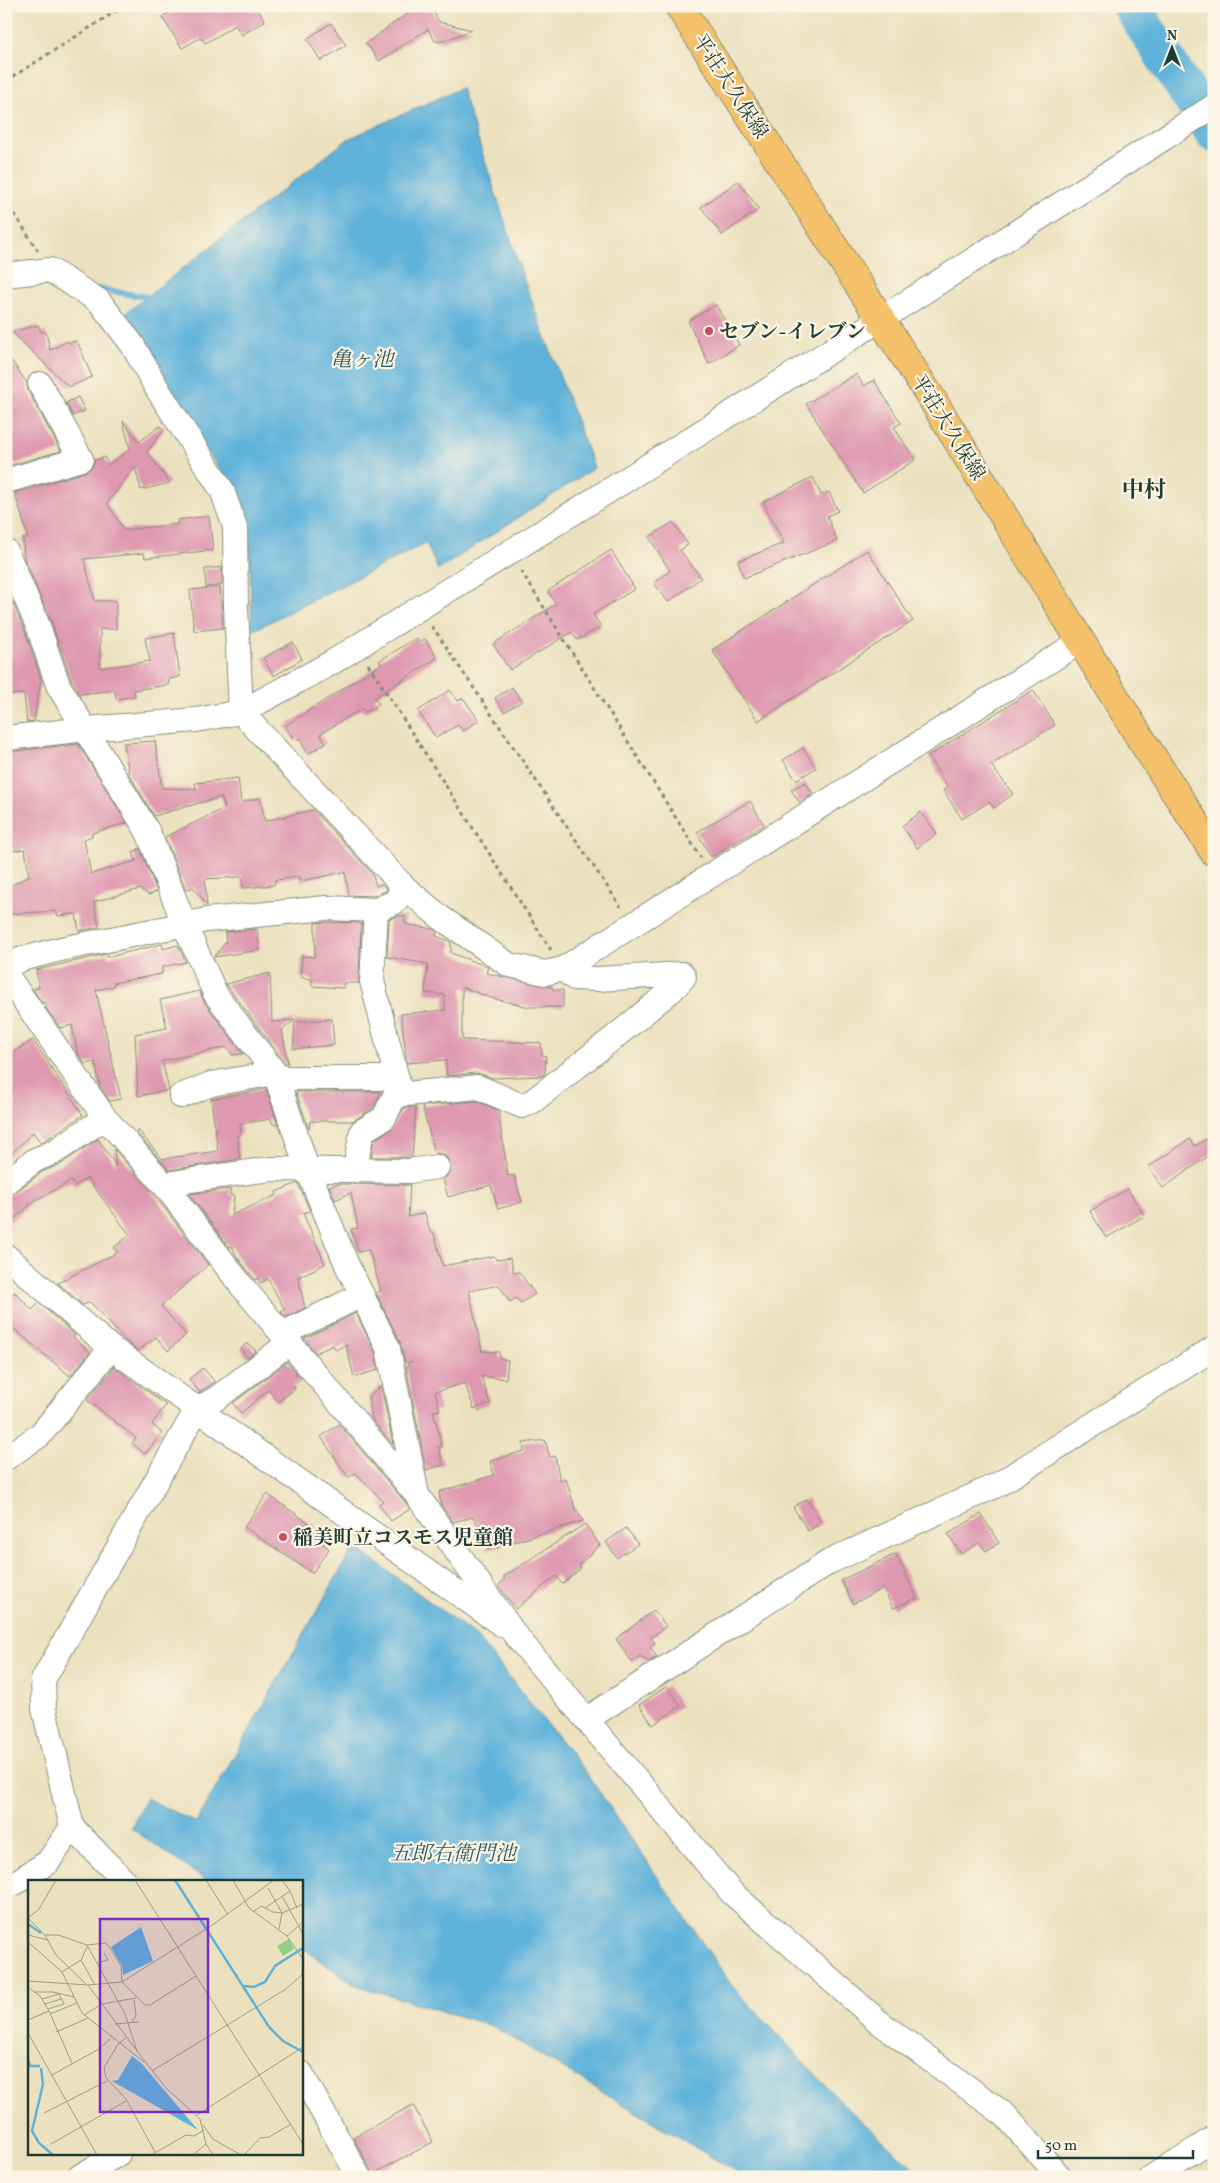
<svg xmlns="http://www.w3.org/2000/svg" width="1220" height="2183" font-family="Vollkorn,'Noto Serif JP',serif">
<rect width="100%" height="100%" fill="#fcf5e5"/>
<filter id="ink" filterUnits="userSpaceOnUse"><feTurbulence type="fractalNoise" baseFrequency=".02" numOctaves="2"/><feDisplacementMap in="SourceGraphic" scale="10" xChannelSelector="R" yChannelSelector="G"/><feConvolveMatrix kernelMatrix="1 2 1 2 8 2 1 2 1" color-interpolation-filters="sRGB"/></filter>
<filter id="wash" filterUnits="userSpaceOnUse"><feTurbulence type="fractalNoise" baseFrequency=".0096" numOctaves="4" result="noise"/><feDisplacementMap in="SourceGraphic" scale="20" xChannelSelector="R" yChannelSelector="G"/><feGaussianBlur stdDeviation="1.12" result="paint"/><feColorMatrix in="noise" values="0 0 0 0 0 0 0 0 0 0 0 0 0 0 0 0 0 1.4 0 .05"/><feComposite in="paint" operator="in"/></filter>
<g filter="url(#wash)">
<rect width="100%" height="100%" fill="#ece1bf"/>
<!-- water -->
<g fill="#5eb2da" stroke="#3e7887">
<polygon points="461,88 525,283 594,468 438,570 426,543 252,631 249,530 227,482 122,316 348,139"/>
<polygon points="354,1546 475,1635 583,1768 732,1986 843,2104 923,2177 745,2177 492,2026 355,1985 301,1947 301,1882 208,1882 131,1828 146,1798 196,1823"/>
</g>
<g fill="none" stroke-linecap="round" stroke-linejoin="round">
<!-- stream -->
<polyline stroke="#5eb2da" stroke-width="6" points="98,289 153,298"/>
<!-- river -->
<polyline stroke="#5eb2da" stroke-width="38" points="1131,6 1214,133"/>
</g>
<g id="blocks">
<!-- building -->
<g fill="#de98b0">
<polygon points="179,6 256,6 265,21 242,35 235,25 206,43 200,38 182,48 162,17"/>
<polygon points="418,6 430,6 439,22 472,30 443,41 435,41 428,29 379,61 366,43"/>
<polygon points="331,23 346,45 321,61 307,39"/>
<polygon points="738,181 759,209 722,235 701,207"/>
<polygon points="716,305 739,345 709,364 688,321"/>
<polygon points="38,325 41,332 46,332 50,350 68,341 69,343 77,341 92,377 69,387 12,332"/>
<polygon points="6,353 27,383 28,391 61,451 7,466"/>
<polygon points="856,374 864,386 874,380 901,423 894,427 915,460 863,493 806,404"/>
<polygon points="78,397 85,411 73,416 66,403"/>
<polygon points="123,421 139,442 160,426 164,430 147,452 170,483 141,490 135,467 107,503 124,530 178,524 177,520 209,516 213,550 145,558 144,553 84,559 95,601 116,601 116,629 100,629 100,668 150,661 145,638 174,633 180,677 169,679 168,685 134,690 135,696 116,699 115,690 80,694 71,679 51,621 24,558 23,538 28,538 15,493 85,472 92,467 95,460 104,457 109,465 130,449"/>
<polygon points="813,477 821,495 829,492 838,511 827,516 837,541 744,578 738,561 784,543 763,502"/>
<polygon points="673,522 688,545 680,550 701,578 668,602 654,583 670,571 649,537"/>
<polygon points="611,550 635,589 593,614 601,627 577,640 572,632 510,670 493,644 556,604 548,591"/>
<polygon points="867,550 913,621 758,721 712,650"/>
<polygon points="222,567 222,585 206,587 205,569"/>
<polygon points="6,587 25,631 41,679 34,721 27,722 24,694 6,695"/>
<polygon points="220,587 223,628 194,631 190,590"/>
<polygon points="416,638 419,642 425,639 437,658 374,698 379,704 366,712 362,709 320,734 326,743 308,754 299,738 295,741 285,726 381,664 379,661"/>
<polygon points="293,642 302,659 274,676 263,658"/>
<polygon points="512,687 522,701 504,712 495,698"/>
<polygon points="450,690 458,701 463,698 479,720 463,731 458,725 436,738 418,711"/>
<polygon points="1033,690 1055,725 991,765 1013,794 994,808 989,802 962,819 943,790 947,787 928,756"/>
<polygon points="155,741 162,788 196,789 195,783 238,778 241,802 260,798 265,821 313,810 372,873 376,886 382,884 387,889 386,891 373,896 349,895 345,872 301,881 299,877 275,880 274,885 243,888 242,877 205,879 207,906 193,887 186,890 165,837 225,808 221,797 154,816 129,774 124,743"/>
<polygon points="78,744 127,823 92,833 92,836 84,839 91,874 136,861 133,852 140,849 157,891 149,895 140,889 94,902 99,927 79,931 76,914 58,916 56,911 6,914 6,888 29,876 25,849 6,852 6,752"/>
<polygon points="803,748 816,768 796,780 783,760"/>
<polygon points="805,782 813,794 800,803 791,790"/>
<polygon points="750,801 764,825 711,857 697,832"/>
<polygon points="921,812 937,834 917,848 902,826"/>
<polygon points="398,916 405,916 405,924 433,929 437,932 436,936 451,942 451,953 488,967 486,973 552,987 553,990 563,990 563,1007 530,1007 491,998 462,987 462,1039 465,1040 541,1043 542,1055 546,1056 545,1074 542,1076 493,1078 477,1073 447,1076 446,1060 407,1063 401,1014 445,1010 445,995 425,993 428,964 387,957 389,919"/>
<polygon points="326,922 361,923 359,983 344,983 344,988 312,986 312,979 300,977 302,956 315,957 315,923"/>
<polygon points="257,929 260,950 214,957 226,942 225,932"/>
<polygon points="162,944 163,949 178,945 186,962 162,967 162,974 113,983 114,986 96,990 121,1099 110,1101 100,1087 95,1062 85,1064 77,1052 72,1025 60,1028 46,1008 45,1002 42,1003 33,989 39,988 36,970 107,954 108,957"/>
<polygon points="270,973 272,1022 295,1020 282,1030 288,1064 286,1064 226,984"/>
<polygon points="199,991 205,1003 243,1054 232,1055 227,1047 162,1061 169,1090 138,1096 135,1034 167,1028 160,1000"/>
<polygon points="332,1019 334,1045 293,1049 295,1022"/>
<polygon points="33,1040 83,1115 41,1143 33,1132 6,1159 6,1057"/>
<polygon points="266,1089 278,1125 273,1124 271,1119 240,1124 241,1135 237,1135 240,1159 169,1170 136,1132 138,1130 162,1159 218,1151 211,1099"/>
<polygon points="296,1092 381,1092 373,1108 353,1121 310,1121 309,1129"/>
<polygon points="476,1101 498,1110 508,1176 514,1175 522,1202 498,1209 491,1185 448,1197 443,1179 450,1173 450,1165 447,1158 443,1154 435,1153 422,1106"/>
<polygon points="416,1107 412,1157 371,1157 374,1140 391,1129 404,1108"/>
<polygon points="1214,1134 1214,1152 1163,1188 1148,1167 1190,1139 1195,1146"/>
<polygon points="98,1139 116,1166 114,1149 155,1196 208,1265 161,1306 186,1335 168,1351 156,1337 138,1351 128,1343 90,1302 83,1305 58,1283 118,1252 113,1248 130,1235 87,1178 75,1186 71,1181 29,1204 30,1205 6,1226 6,1196 14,1193 42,1172 61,1164"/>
<polygon points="298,1183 310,1211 303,1213 325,1264 298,1277 305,1308 286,1317 281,1312 285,1310 268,1279 260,1283 258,1278 255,1280 237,1257 232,1246 230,1248 189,1194 230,1189 230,1195 234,1196 232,1215 277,1195 276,1192"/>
<polygon points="337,1184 410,1185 408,1217 425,1213 430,1231 434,1233 443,1266 494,1256 496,1260 510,1258 514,1273 519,1272 535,1294 521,1303 516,1298 510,1302 499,1285 469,1291 482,1351 499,1352 500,1358 508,1360 506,1379 481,1376 490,1403 474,1409 465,1383 435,1392 440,1410 433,1411 442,1446 439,1447 443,1465 426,1470 406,1366 412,1361 405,1363 400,1342 376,1293 381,1291 369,1250 358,1252 351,1229 358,1228 351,1193 335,1200 329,1186"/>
<polygon points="1128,1189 1144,1216 1106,1238 1090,1211"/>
<polygon points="15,1292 32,1310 39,1303 75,1335 73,1337 90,1352 70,1376 6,1322 6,1301"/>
<polygon points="356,1313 375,1352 378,1370 354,1377 346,1344 336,1350 333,1345 316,1353 304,1339"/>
<polygon points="247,1343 256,1351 247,1358 241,1349"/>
<polygon points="287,1362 301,1378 293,1386 295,1389 278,1402 268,1390 241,1413 233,1403"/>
<polygon points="114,1367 166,1405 152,1424 162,1433 145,1454 132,1443 136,1438 87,1400"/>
<polygon points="203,1368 215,1382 199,1392 189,1379"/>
<polygon points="381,1386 393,1444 392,1444 373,1421 368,1397"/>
<polygon points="339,1424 406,1503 410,1509 391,1521 379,1504 383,1501 356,1473 348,1477 321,1437"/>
<polygon points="545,1440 550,1457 555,1456 560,1481 566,1479 575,1508 583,1521 488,1550 481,1524 478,1525 473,1517 453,1522 441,1505 439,1492 494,1475 490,1461 524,1451 523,1443"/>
<polygon points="267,1494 328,1536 323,1544 329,1549 312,1573 244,1527"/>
<polygon points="807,1499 822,1523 808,1531 793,1507"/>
<polygon points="981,1514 999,1543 986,1551 979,1543 961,1554 948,1534"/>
<polygon points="585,1524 600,1545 579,1565 581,1568 562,1584 556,1576 516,1609 498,1586 505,1579 503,1577"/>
<polygon points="626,1528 638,1544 617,1558 606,1542"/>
<polygon points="896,1554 917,1598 893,1608 883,1588 853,1604 841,1580"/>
<polygon points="654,1610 666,1626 651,1638 655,1643 650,1647 657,1657 649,1662 640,1656 632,1662 616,1639"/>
<polygon points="667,1686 681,1706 653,1725 639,1705"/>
<polygon points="413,2105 433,2142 373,2174 353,2137"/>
</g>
</g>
</g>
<g filter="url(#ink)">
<use href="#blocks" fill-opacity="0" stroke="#868f7a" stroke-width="1"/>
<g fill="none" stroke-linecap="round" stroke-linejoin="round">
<!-- minor casing -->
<g stroke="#868f7a" stroke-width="26">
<g id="minor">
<polyline points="6,275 50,270 99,301 132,344 158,390 222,490 235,527 236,607 241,712 404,887 440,917 509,965 545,973 563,969 1081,641"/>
<polyline points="6,481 81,459 40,384"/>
<polyline points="6,551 38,626 58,685 148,832 185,926 216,995 275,1073 307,1168 347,1265 388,1348 417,1495 516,1636 732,1893 879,2022 1005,2115 1060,2177"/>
<polyline points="6,738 87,729 196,720 241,712 331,663 597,498 881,319 1214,106"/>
<polyline points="6,966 22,959 61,949 207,920 326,908 376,910 395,902 404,887"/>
<polyline points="6,974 105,1118 166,1187 241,1285 416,1494"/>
<polyline points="277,1078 397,1078"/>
<polyline points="395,1095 478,1087 522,1106 533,1101 616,1036 672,990 684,977 682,974 598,979 574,978 563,969"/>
<polyline points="181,1096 211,1084 275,1073"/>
<polyline points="355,1169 362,1131 384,1118 399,1087 372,981 376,910"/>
<polyline points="6,1182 35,1160 54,1152 105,1118"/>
<polyline points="166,1187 173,1183 192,1180 270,1169 409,1171 437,1167"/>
<polyline points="6,1256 111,1348 501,1624"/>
<polyline points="282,1334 362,1295"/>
<polyline points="6,1458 40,1435 111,1348"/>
<polyline points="587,1719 829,1562 999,1484 1214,1348"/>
<polyline points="125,1882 72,1827 44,1709 43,1680 197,1409 217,1398 289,1343"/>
<polyline points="6,1884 15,1883 48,1862 72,1827"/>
<polyline points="301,2073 359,2177"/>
<polyline points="79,2177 118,2154"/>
<polyline points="1152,2177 1214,2138"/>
</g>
</g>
<!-- major casing -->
<g stroke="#868f7a" stroke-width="30">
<polyline id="major" points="679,6 930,396 1139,736 1214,852"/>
</g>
<!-- path -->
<g stroke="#868f7a" stroke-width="3" stroke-dasharray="4 4" stroke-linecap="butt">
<polyline points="6,81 124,6"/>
<polyline points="6,200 38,251"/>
<polyline points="521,571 701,858"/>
<polyline points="432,626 621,907"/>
<polyline points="368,664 551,950"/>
</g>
<!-- minor -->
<use href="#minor" stroke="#fff" stroke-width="24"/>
<!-- major -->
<use href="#major" stroke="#f5c16b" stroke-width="28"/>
</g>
</g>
<!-- markers -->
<g fill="#d1495b" stroke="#fcf5e5" stroke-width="2">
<circle cx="709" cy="331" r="5"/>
<circle cx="283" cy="1537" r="5"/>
</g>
<g text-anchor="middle" stroke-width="4.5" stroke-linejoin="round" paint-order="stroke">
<!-- street labels -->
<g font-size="20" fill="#1f3d34" stroke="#fcf5e5">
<text transform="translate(731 86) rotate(57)" y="7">平荘大久保線</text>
<text transform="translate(949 427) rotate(58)" y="7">平荘大久保線</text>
</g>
<!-- poi labels -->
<g font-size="20" font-weight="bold" fill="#1f3d34" stroke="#fcf5e5" text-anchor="start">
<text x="719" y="338">セブン-イレブン</text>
<text x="293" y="1544">稲美町立コスモス児童館</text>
</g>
<!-- water labels -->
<g font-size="21" font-style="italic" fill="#2f5a5e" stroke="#fcf5e5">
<text x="362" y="366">亀ヶ池</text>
<text x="453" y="1860">五郎右衛門池</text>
</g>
<!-- quarter labels -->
<g font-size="22" font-weight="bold" fill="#1f3d34" stroke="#fcf5e5">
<text x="1144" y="497">中村</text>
</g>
</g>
<!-- overview -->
<g transform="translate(28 1880)">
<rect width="275" height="275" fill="#ece1bf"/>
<path d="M261,59L266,69L255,76L249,66Z" fill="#8ed088"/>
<path d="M113,47L125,81L95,95L94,86L83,67ZM104,176L114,184L170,250L84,201L90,200Z" fill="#5eb2da"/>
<path fill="none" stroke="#5eb2da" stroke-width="2.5" d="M147,0L241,147L255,161L275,172M0,44L13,53M216,106L226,107L237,102L247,86L275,68M0,180L2,186H12M13,188L15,204L4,251L11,263L25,275"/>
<path fill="none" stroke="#9a9f87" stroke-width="1" d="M107,0L275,264M178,0L200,35M205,0L221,28L259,56L275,79M240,8L254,33L251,49M262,11L269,28M254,16L275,54M237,28L262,11L254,0M225,32L233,26L245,32L254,33L275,24M0,38L17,55L28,75L58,104M0,38L11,29L28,0M0,55L20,60M17,55H30L59,65L77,63L81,66L93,86L94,102L117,125H122L168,96M259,56L275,42M0,62L34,92L54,133L116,182M59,65L97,134L109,171L137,207L172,239L178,264L185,275M53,80L67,105M69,83L80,80L76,73M34,92L53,80L59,67M0,101L60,105L94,102L183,46L246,0M60,105L109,171M0,107L12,116L21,131L0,140M6,112H25L46,117M14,119L31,114M17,124L33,119M20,129L36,124L31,114M21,131L44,183M22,134L49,123M56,135L74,124L108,118M104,143L108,135L106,120M87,144L111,142M28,152L60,138M0,153L69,275M98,158L90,164L76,188L78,198L98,219L127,272M124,191L258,109L275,94M24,195L71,169L82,159M16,233L79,201M169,235L275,167M175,245L185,259L213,275M23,264L98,221M123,275L158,255L166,256L176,250M165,275L178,264M216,275L232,258L241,257L263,244"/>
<path fill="#7b2cbf" fill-opacity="0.15" stroke="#7b2cbf" stroke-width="2.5" d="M72,39H180V232H72Z"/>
<rect width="275" height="275" fill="none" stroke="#1f3d34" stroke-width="2.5"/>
</g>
<!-- margin -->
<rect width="1220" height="2183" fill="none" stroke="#fcf5e5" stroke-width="25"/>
<!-- north arrow -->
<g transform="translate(1172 48)" stroke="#fcf5e5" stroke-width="4" paint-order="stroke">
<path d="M0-4L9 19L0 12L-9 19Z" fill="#1f3d34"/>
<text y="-8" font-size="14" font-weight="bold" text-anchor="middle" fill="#1f3d34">N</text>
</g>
<!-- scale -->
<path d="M1038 2150v8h155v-8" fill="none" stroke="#1f3d34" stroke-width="2.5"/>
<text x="1045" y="2150" font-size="15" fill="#1f3d34" stroke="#fcf5e5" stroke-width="4" paint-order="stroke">50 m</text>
</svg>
